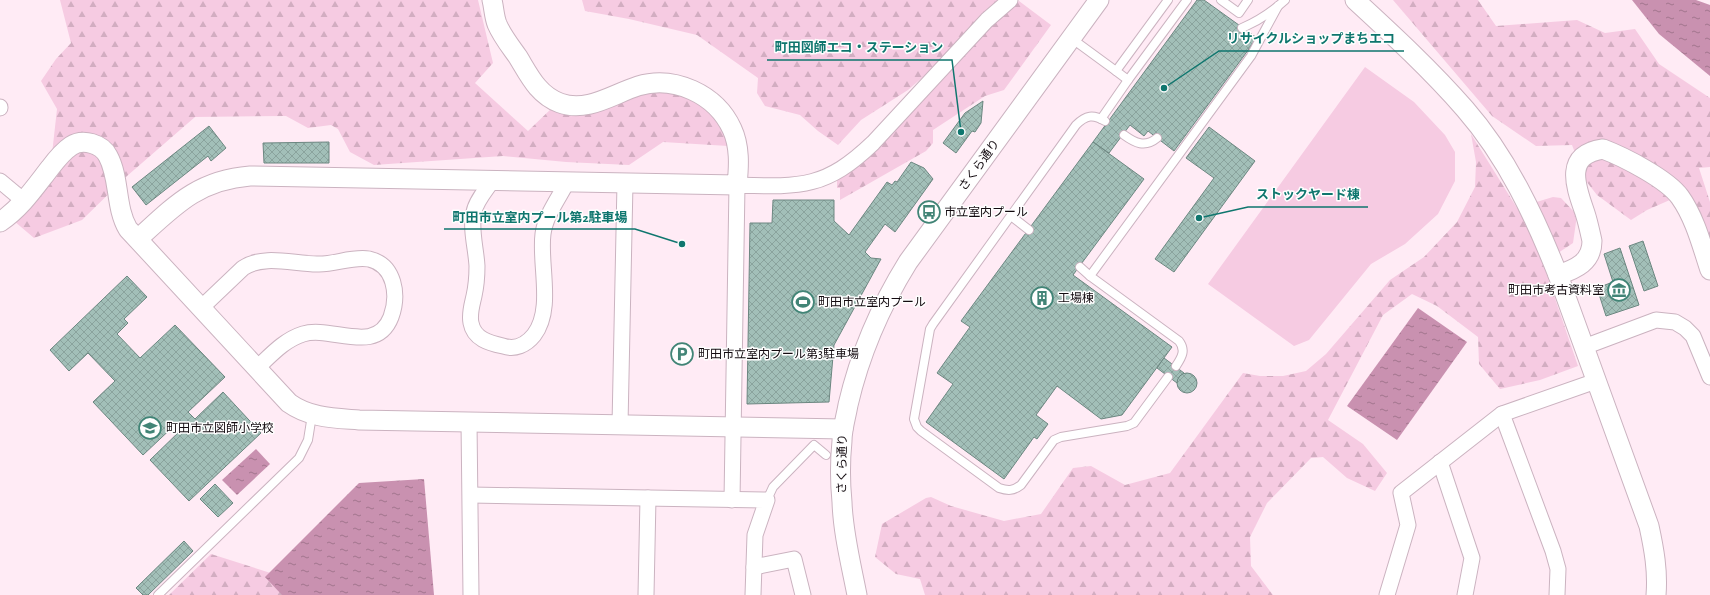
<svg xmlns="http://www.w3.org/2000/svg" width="1710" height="595" font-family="'Alegreya Sans','Noto Sans JP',sans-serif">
<defs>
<pattern id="forest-firs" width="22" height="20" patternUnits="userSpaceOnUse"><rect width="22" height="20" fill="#f6cbe2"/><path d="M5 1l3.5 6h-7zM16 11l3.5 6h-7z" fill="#d2adc1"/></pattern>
<pattern id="water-ripples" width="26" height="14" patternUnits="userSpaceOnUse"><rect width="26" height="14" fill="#c991b0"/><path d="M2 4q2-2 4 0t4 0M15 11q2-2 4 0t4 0" fill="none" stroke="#a2758e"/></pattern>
<pattern id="building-cross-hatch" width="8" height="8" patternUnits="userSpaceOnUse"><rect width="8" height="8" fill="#a2bfb8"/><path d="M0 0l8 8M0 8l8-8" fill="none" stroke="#8aa39d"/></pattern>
</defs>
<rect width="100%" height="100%" fill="#ffebf5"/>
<!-- green -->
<polygon fill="#f6cbe2" points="1365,67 1414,102 1445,135 1455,152 1455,181 1438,214 1405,244 1371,264 1309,340 1294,346 1208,284"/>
<!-- forest -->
<g fill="url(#forest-firs)">
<polygon points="60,0 478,0 493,63 475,83 528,131 552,108 582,116 649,92 678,93 711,112 722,131 728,146 663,142 629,165 566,162 503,156 374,165 350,152 338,129 331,125 308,128 286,116 195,117 127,176 82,220 34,238 14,221 49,181 57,109 41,81 56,59 71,43"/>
<polygon points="582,0 999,0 982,14 947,56 908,90 861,120 838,145 818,131 800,115 765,106 757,93 758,78 697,35 629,19 585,11"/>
<polygon points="1393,0 1478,0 1496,26 1577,20 1605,33 1635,29 1659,64 1710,98 1710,167 1699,168 1710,202 1710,246 1679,196 1647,210 1631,220 1597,195 1586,181 1572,145 1536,146 1492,116"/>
<polygon points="1019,1 1051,25 1004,90 985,96 933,130 933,143 926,151 840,200 840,188 837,188 837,180 860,165 991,26"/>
<polygon points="1471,134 1517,208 1553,197 1561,198 1577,215 1573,243 1546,261 1545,269 1578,366 1540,380 1500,389 1479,364 1478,337 1437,306 1412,294 1383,315 1328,420 1363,444 1387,473 1375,491 1347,478 1323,457 1311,458 1267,503 1250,537 1251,566 1273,595 925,595 920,579 896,574 875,557 882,524 926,498 931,497 951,506 1004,521 1041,514 1073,468 1091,466 1125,485 1170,473 1243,373 1260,376 1283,376 1306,371 1326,354 1390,280 1424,257 1457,222 1475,187 1476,162"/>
<polygon points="211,554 280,576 345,595 169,595"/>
</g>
<!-- water -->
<g fill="url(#water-ripples)">
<polygon points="1632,0 1696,0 1710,5 1710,76 1659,34"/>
<polygon points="1418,308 1467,342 1397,440 1347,406"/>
<polygon points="256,449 270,464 237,495 222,480"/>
<polygon points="424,479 434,595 282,595 265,577 359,483"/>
</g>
<!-- building -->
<g fill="url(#building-cross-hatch)" stroke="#6c8781">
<polygon points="1197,0 1204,0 1257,38 1174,151 1148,131 1144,136 1130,125 1109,153 1093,142"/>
<polygon points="983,101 981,123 975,132 972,131 956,153 943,143 965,113"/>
<polygon points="209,126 226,148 211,161 208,156 146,205 132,187"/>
<polygon points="1209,127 1255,161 1174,272 1155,259 1214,178 1186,158"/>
<polygon points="329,142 329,163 264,163 263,143"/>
<polygon points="1093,142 1144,179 1073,275 1172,347 1122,415 1101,419 1057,386 1036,415 1048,424 1037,439 1034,437 1004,479 926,422 953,384 937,373 970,327 961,321"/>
<polygon points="911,162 924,168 933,179 895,232 885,224 865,252 871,258 881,259 834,345 829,402 747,404 750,223 772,223 773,200 834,200 834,221 849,235 887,182 892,185 895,181 897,182"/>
<polygon points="1643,241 1658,286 1644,291 1629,246"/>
<polygon points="1620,248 1639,305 1606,316 1597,288 1613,282 1604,254"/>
<polygon points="127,276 147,297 124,319 128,323 117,334 140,358 175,325 225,377 188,412 195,419 223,392 261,433 189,501 150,460 183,428 178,422 143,455 93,402 115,381 88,353 69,371 50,350"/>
<polygon points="1164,358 1184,373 1179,377 1177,383 1157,368"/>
<circle cx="1187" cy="383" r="10"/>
<polygon points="215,484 233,503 218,517 200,499"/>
<polygon points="184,541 193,551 148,595 143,595 136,588"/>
</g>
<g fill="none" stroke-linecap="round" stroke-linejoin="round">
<!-- service casing -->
<g stroke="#cbb3c0" stroke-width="10">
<g id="service">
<polyline points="1168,0 1116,71 1128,80 1187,0"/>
<polyline points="1221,0 1239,13 1248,0"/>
<path d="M1242,28C1258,21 1272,12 1285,0"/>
<polyline points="1071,38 1116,71"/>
<polyline points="1101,119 1128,80"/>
<path d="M1105,121C1093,114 1086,115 1076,125L933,324L930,329L914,419L917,427L921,431L999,488C1008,491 1013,491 1021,485L1054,440L1061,437L1127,426L1134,423L1168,377"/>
<path d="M1124,135C1135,143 1145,148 1157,138"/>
<polyline points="1011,216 1029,230"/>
<polyline points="1080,267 1090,276"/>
<path d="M1176,366C1182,357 1186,350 1179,341L1090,276L1251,56L1278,6"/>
<polyline points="767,500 773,487 814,445 826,455"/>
<polyline points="158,595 299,458 308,440 312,415"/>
</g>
</g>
<!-- minor casing -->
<g stroke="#cbb3c0" stroke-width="17">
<g id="minor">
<polyline points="0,108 0,107"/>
<polyline points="0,181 24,201"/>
<path d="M492,181C486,190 476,201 474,212C470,229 476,248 477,266C477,276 476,287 474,296C472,305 469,314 471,323C474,339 489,343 503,346C515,350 526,345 534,335C554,309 539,264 543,234C545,216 559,198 567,182"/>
<path d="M201,308L243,268C264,254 293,264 317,264C334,265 352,256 369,259C395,265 399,295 391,317C376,356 331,325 303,334C284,340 271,355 257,368"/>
<polyline points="1584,347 1656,320 1675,322 1685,328 1693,336 1710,377"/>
<polyline points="1502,414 1553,551 1558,569 1557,595"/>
<polyline points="469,422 471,595"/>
<polyline points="620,425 625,183"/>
<polyline points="1440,462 1472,558 1465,595"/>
<polyline points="471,495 767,500 755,535 753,595"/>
<path d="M732,500L737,185C800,187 825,189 873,143L987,20L1010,0"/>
<polyline points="754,567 794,559 803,595"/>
<polyline points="646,595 648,498"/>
<polyline points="1387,595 1408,525 1401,493 1502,414 1596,381"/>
</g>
</g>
<!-- tertiary casing -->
<g stroke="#cbb3c0" stroke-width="21">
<g id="tertiary">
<path d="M1355,0C1393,35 1431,70 1465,109C1507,157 1535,217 1558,275L1649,526C1654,549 1658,571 1656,595"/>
<path d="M0,222C21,208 35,187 50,168C56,160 62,152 71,146C83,138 102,144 108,156C120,178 115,207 128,229L289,403C310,418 334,418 359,420L843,429"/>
<path d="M138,239C174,206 198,180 250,176L737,185C739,166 740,146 732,129C716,94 674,75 638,86C613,94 587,113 560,103C538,95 529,75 518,57C511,47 502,36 497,24C494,16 494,8 492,0"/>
<path d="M1558,275C1576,269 1592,262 1592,241C1590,232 1588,222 1585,213C1576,187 1563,155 1603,149C1624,157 1667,179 1680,197C1695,218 1702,246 1710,270"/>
<path d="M857,595C851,564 843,533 842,502C840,482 840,461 842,441C842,429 846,417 848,405C860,353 880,307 908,262L1099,0"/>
</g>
</g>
<!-- service -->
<use href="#service" stroke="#fff" stroke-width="8"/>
<!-- minor -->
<use href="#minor" stroke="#fff" stroke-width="15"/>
<!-- tertiary -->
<use href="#tertiary" stroke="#fff" stroke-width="19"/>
</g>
<!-- icons -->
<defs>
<g id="bus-ring" transform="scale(1.15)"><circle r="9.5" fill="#fefefe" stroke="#418476" stroke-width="1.5"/><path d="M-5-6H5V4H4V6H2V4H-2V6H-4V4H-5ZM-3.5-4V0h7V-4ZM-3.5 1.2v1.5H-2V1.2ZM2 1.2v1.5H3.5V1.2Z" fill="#418476"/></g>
<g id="museum-ring" transform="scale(1.15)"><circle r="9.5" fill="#fefefe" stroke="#418476" stroke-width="1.5"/><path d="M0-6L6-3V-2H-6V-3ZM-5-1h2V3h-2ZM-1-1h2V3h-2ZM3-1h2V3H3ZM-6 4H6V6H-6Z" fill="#418476"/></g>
<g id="building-ring" transform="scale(1.15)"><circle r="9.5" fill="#fefefe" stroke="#418476" stroke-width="1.5"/><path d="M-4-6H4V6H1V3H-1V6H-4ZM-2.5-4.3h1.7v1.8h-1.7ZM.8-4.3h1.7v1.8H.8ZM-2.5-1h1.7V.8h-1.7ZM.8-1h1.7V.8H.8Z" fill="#418476"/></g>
<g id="stadium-ring" transform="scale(1.15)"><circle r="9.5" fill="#fefefe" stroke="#418476" stroke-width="1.5"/><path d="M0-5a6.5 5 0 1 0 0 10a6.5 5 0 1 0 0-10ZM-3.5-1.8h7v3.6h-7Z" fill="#418476"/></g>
<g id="parking-ring" transform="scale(1.15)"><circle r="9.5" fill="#fefefe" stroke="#418476" stroke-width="1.5"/><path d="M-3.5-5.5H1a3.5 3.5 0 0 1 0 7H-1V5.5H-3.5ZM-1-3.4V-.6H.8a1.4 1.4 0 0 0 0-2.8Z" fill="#418476"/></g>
<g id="school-ring" transform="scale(1.15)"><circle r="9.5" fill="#fefefe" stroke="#418476" stroke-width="1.5"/><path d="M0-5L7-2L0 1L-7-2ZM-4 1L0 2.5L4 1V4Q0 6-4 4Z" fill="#418476"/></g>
</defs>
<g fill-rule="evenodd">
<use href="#bus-ring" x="929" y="212"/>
<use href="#museum-ring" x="1619" y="290"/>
<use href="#building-ring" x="1042" y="298"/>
<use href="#stadium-ring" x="803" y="302"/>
<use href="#parking-ring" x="682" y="354"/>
<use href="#school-ring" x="150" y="428"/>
</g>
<g text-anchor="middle" stroke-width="3" stroke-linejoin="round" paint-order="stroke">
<!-- street labels -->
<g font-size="12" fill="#120a0f" stroke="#fefefe">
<text transform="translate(979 165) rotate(-54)" y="4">さくら通り</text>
<text transform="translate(842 464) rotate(-89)" y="4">さくら通り</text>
</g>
<!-- poi labels -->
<g font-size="12" fill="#120a0f" stroke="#fefefe" text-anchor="start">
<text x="944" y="216">市立室内プール</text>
<text x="1604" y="294" text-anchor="end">町田市考古資料室</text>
<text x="1058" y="302">工場棟</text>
<text x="818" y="306">町田市立室内プール</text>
<text x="698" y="358">町田市立室内プール第3駐車場</text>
<text x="166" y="432">町田市立図師小学校</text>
</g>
</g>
<!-- callouts -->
<path fill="none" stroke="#0f766e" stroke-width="1.5" d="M1164 88L1219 51H1404M961 132L952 60H767M1199 218L1248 207H1368M682 244L635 229H444"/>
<g fill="#0f766e" stroke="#fefefe" stroke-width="1.5">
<circle cx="1164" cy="88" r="4"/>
<circle cx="961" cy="132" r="4"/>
<circle cx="1199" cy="218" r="4"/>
<circle cx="682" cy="244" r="4"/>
</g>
<g font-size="13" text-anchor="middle" font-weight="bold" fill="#0f766e" stroke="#fefefe" stroke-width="3" stroke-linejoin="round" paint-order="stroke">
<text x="1311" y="43">リサイクルショップまちエコ</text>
<text x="859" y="52">町田図師エコ・ステーション</text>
<text x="1308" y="199">ストックヤード棟</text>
<text x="540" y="222">町田市立室内プール第2駐車場</text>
</g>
</svg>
